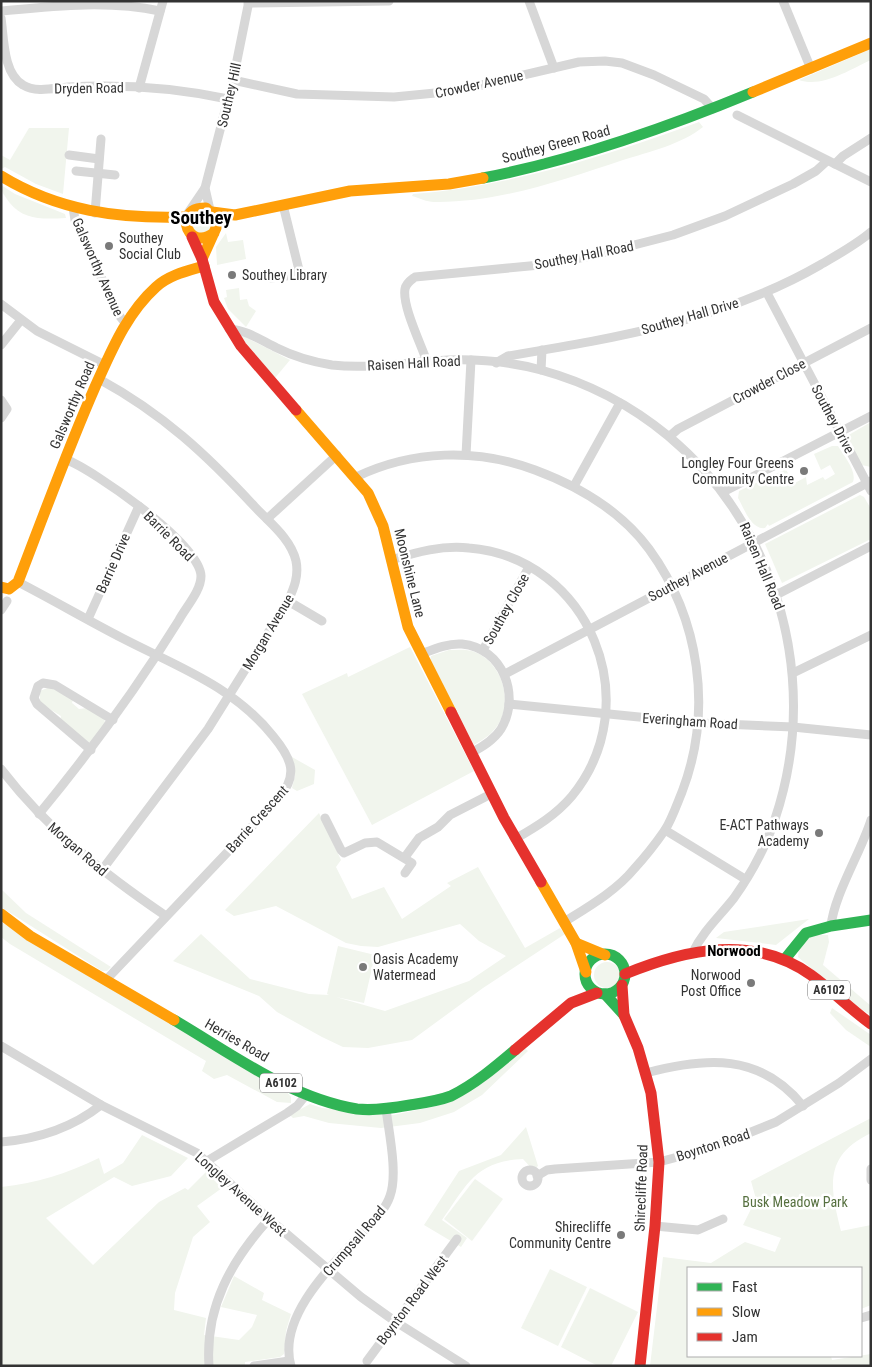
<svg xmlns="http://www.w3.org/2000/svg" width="872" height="1367" font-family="'Roboto Condensed',sans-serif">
<rect width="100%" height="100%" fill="#fff"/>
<!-- green -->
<g fill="#f1f5ed">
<path d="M871,49V60C849,70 822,88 799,80Z"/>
<path d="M699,122L703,127C682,144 649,152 623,160C563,180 498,203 434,202C427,202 419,198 412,196L413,194C511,186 607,156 699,122Z"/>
<polygon points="29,128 69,128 63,194 36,184 5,167 1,169 1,155 10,160"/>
<path d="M1,185L15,194L65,214L66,218C44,219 24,221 9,202C5,196 1,192 1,185Z"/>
<circle cx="201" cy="223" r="11"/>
<polygon points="226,233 228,242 243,240 246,259 217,265 216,247"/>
<polygon points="239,288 240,300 247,299 249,306 256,311 246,327 228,309 224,298 227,297 226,290"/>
<polygon points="243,336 290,360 275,378 241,337"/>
<polygon points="871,422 871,467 861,465 847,436"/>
<path d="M832,446H838C844,456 857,471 853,482L769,526L768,524L765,528C751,530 744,508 738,498L739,491L786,469L793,484L806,477L807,485L823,477L825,480L835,474L830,465L821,470L814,454Z"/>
<polygon points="860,495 864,497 871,509 871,539 782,583 765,544"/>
<polygon points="410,647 474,771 372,825 302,694 347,673 348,677"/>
<path d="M449,650C456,650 464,649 472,651C504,661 516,708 493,731C488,737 480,741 474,745L430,661L431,656Z"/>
<polygon points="50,687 73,700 72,703 79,709 87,708 104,718 105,723 90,743 60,721 61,716 40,703 40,691"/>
<polygon points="292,757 315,770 314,784 297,791 292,788 295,776"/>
<polygon points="319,813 341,860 336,867 352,899 384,887 402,919 451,886 447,883 478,867 525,948 560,928 565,934 483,988 412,1040 368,1048 343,1047 322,1037 277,1012 259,996 173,961 201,934 250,979 309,994 329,995 327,994 338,946 375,955 364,1003 336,997 385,1011 469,981 506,956 479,941 460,924 378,947 361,946 346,943 276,906 234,916 225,910"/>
<polygon points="1,889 26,913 111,967 107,971 102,971 1,907"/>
<polygon points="809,919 776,945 716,938 724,932"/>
<polygon points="1,922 287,1092 291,1097 291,1103 277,1102 227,1075 214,1079 202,1071 206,1061 10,944 1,937"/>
<polygon points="812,935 828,935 829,942 823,965 871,1006 871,1015 855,1006 798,957 799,948"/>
<circle cx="607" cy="975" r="13"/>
<polygon points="832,1008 871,1035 871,1047 846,1030 830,1013"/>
<polygon points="525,1048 528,1051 482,1095 454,1112 420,1123 381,1128 329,1123 304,1116 293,1118 290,1115 310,1104 322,1108 393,1115 437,1106"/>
<path d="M871,1118V1133C823,1156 830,1187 841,1231L871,1225V1305L861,1309V1268H688V1356H831L832,1360L871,1354V1366H650L663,1257L711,1263L745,1242L775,1252L781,1238L743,1225L756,1199L751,1181Z"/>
<path d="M526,1127L538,1166L533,1170L523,1159C475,1161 466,1186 442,1220L467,1238L461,1247L424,1225L459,1171L501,1155Z"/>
<path d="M142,1135L188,1158L171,1176L132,1186L114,1177L46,1218L93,1265L159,1202L185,1188L188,1190L206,1172L222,1188L197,1206L210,1222L193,1237L175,1293L174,1310L206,1318L204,1335L239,1340L252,1327L257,1315L221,1307L234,1276L264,1293L262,1300L291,1314L286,1331L284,1354L280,1357L245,1362V1366H1V1187C38,1183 65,1174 99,1158L104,1174L123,1163Z"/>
<polygon points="475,1179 503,1199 472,1241 444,1219"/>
<polygon points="550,1269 587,1287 558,1346 521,1328"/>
<polygon points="590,1288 638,1312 611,1366 598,1366 561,1347"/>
</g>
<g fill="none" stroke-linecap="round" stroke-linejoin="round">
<!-- street -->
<g stroke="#d7d7d7" stroke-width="9">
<polyline points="529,1 554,68"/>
<polyline points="783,1 811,69"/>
<polyline points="248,3 389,1"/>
<path d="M1,11C54,6 108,0 160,11"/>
<path d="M1,18C4,38 3,74 23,85C36,93 54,88 68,87C121,84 176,88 228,99"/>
<polyline points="233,80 297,94 394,97 456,91 579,62 605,61 622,63 654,75 704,99 713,109"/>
<polyline points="139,88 163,1"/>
<polyline points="737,115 871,182"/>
<polyline points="69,155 99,159"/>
<polyline points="835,164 843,156 871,138"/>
<polyline points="76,171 115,175"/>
<polyline points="283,205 300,274"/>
<polyline points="73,207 75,220 118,314 126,324"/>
<polyline points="210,210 205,188 233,80 249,1"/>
<polyline points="95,213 101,139"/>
<polyline points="188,213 205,188"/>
<polyline points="271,278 300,274 324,276"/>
<polyline points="767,293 871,491"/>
<polyline points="1,304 37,331 105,365"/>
<path d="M229,329C247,330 262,341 277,348C295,357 313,362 332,365C371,369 409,362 448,360C478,359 512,362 541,370C735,423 838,631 775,819C766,846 751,874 734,898C720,916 703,931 693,952"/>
<polyline points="1,345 21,320"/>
<path d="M427,362C421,344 402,306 405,289C406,283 411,280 415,277L540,265L591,256L673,235L725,216L793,184L816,171L827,161"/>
<path d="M496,363L508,356C615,338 725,320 820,265C837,255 856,245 871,232"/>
<polyline points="541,370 542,350"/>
<path d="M99,379C163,414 206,454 255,507C270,523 291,539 296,561C299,576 294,588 288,601L208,729L102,870"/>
<polyline points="1,400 7,409 1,418"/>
<polyline points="670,436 678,429 871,328"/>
<polyline points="466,455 471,360"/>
<path d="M356,477C412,450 477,448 535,470C578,486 621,511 649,549C700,619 713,711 682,792C677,804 672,819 665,830C656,843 645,857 634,869C616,891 588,907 564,922"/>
<polyline points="574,486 620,403"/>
<polyline points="723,492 871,416"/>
<polyline points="267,519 337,455"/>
<path d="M391,560C417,552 442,545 469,548C590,558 648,703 572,796C556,815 536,827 515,839"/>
<path d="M18,582C53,600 87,620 122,638C178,667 233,686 273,736C292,759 299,775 278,799L106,980"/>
<polyline points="776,595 871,546"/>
<polyline points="288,601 322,621"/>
<polyline points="1,610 7,601"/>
<polyline points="88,619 139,506"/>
<polyline points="483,650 529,567"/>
<path d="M421,654C434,649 448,643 462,644C503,648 521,696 501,729C494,740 482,747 471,753"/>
<polyline points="793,673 871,635"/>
<polyline points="505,674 871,481"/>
<polyline points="509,704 699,723 793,727 871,735"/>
<polyline points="91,750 37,704 34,698 38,686 43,683 55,685 113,720"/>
<path d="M1,769C47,829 104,874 166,916"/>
<path d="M39,814C90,752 137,688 179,620C186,607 201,591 201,576C200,544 94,470 65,459"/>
<polyline points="325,818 341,850 344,853 365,843 377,842 412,863 405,873"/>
<polyline points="665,830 745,879"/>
<polyline points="405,857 419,838 438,827 450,815 491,794"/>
<path d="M831,926C834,895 861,852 871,820"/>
<polyline points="1,1046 101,1105 197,1153 269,1219 361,1297 396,1322 466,1366"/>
<path d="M646,1073C706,1057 760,1053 803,1106"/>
<path d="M1,1142C38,1139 72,1128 101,1105"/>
<polyline points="207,1161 287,1113 297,1106 306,1095"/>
<polyline points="871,1169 871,1180"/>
<circle cx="530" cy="1178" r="8"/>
<polyline points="537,1176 547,1170 555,1169 659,1162 711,1148 776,1122 839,1083 871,1059"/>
<polyline points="655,1226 698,1230 723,1219"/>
<polyline points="861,1318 871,1315"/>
<polyline points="367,1361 457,1239"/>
<path d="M209,1366C205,1307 231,1261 269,1219"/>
<polyline points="254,1366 289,1361"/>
<path d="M291,1366C277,1317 332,1265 362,1233C372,1222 385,1211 390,1196C398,1174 389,1133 386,1109"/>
</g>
<!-- fast -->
<g stroke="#30b455" stroke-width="11">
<path d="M483,178C575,160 666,128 753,92"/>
<circle cx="605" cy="974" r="20"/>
<polyline points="785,959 806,933 831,926 871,920"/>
<polyline points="605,994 624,1015"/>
<path d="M174,1020C232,1054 290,1098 357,1109C375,1111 393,1108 410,1105C423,1103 438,1101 451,1096C475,1084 495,1067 515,1050"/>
</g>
<!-- slow -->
<g stroke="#ff9f0a" stroke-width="11">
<polyline points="753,92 871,43"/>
<path d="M1,176C58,211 119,219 185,217"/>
<polyline points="212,212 235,215 350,191 449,184 483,178"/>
<path d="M202,259L216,228V218L206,208C194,208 188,211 186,223C189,239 202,242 214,233"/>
<polyline points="296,410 368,493 383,526 408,627 451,712"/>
<path d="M1,587L9,589L18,582C43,517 67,451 95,387C111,352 126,314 156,287C169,275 187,271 204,266"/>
<polyline points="541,882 576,943 586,972"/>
<polyline points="1,914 30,936 174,1020"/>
<polyline points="576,943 605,955"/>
</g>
<!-- jam -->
<g stroke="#e5322d" stroke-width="11">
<polyline points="192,237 202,259 214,302 241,346 296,410"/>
<polyline points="451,712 504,818 541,882"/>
<path d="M625,974C686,949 754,934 811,975C832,990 850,1009 871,1024"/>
<polyline points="622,985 624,1015 638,1048 651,1093 659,1162 655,1226 640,1366"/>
<polyline points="515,1050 571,1003 597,993"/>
</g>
</g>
<!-- markers -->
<g fill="#7a7a7a" stroke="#fff" stroke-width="2">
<circle cx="109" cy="246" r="5"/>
<circle cx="232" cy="275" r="5"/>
<circle cx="804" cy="471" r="5"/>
<circle cx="819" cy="833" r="5"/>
<circle cx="363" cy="967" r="5"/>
<circle cx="751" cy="983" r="5"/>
<circle cx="621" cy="1235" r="5"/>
</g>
<g text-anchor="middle" stroke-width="5" stroke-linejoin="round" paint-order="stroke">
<!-- shield labels -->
<g fill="#fff" stroke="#707070" stroke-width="1">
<rect x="808" y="980.5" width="42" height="19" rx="4"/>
<rect x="260" y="1073.5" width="42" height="19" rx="4"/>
</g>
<g font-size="12" font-weight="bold" fill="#333">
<text x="829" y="994">A6102</text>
<text x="281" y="1087">A6102</text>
</g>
<!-- street labels -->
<g font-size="14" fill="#333" stroke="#fff">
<text transform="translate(479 84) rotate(-12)" y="5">Crowder Avenue</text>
<text transform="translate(89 88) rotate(-1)" y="5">Dryden Road</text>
<text transform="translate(229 95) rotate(-77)" y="5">Southey Hill</text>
<text transform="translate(556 144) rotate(-15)" y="5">Southey Green Road</text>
<text transform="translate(584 255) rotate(-11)" y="5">Southey Hall Road</text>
<text transform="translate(98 267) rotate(66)" y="5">Galsworthy Avenue</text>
<text transform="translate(690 316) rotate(-16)" y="5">Southey Hall Drive</text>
<text transform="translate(414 363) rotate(-3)" y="5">Raisen Hall Road</text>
<text transform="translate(769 381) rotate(-28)" y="5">Crowder Close</text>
<text transform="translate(72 405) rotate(-67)" y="5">Galsworthy Road</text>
<text transform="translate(833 419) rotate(62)" y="5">Southey Drive</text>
<text transform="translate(169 536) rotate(45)" y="5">Barrie Road</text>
<text transform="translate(113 563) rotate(-66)" y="5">Barrie Drive</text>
<text transform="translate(762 566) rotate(67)" y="5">Raisen Hall Road</text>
<text transform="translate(410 573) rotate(76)" y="5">Moonshine Lane</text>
<text transform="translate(688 577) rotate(-28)" y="5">Southey Avenue</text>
<text transform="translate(506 609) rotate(-61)" y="5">Southey Close</text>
<text transform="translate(268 632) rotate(-59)" y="5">Morgan Avenue</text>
<text transform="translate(690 721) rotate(4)" y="5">Everingham Road</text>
<text transform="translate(257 819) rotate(-48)" y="5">Barrie Crescent</text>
<text transform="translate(78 849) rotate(41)" y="5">Morgan Road</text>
<text transform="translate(237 1040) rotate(30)" y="5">Herries Road</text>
<text transform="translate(713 1145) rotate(-18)" y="5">Boynton Road</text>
<text transform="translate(641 1188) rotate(-88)" y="5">Shirecliffe Road</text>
<text transform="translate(241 1194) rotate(42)" y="5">Longley Avenue West</text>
<text transform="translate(354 1241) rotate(-49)" y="5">Crumpsall Road</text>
<text transform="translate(412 1300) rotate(-53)" y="5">Boynton Road West</text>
</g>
<!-- poi labels -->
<g font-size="14" fill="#333" stroke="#fff" text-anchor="end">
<text x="119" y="243" text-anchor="start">Southey<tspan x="119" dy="16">Social Club</tspan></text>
<text x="242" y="280" text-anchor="start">Southey Library</text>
<text x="794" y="468">Longley Four Greens<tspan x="794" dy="16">Community Centre</tspan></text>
<text x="809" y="830">E-ACT Pathways<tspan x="809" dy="16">Academy</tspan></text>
<text x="373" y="964" text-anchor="start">Oasis Academy<tspan x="373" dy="16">Watermead</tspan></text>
<text x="741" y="980">Norwood<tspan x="741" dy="16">Post Office</tspan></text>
<text x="611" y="1232">Shirecliffe<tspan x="611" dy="16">Community Centre</tspan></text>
</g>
<!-- park labels -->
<g font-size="14" fill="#56703f" stroke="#fff">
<text x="795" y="1207">Busk Meadow Park</text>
</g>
<!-- neighbourhood labels -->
<g font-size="15" font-weight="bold" fill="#000" stroke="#fff">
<text x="734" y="956">Norwood</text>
</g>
<!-- district labels -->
<g font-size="19" font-weight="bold" fill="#000" stroke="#fff">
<text x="201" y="224">Southey</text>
</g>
</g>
<!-- border -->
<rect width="872" height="1367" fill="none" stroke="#333333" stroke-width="5"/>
<!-- legend -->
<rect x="687" y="1267" width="175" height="90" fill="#ffffff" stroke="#adadad"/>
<rect x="697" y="1283" width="25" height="8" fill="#30b455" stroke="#adadad"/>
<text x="732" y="1292" font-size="15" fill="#333333">Fast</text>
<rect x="697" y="1308" width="25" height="8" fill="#ff9f0a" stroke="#adadad"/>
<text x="732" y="1317" font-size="15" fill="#333333">Slow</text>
<rect x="697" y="1333" width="25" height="8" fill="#e5322d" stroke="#adadad"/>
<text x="732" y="1342" font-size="15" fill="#333333">Jam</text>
</svg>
